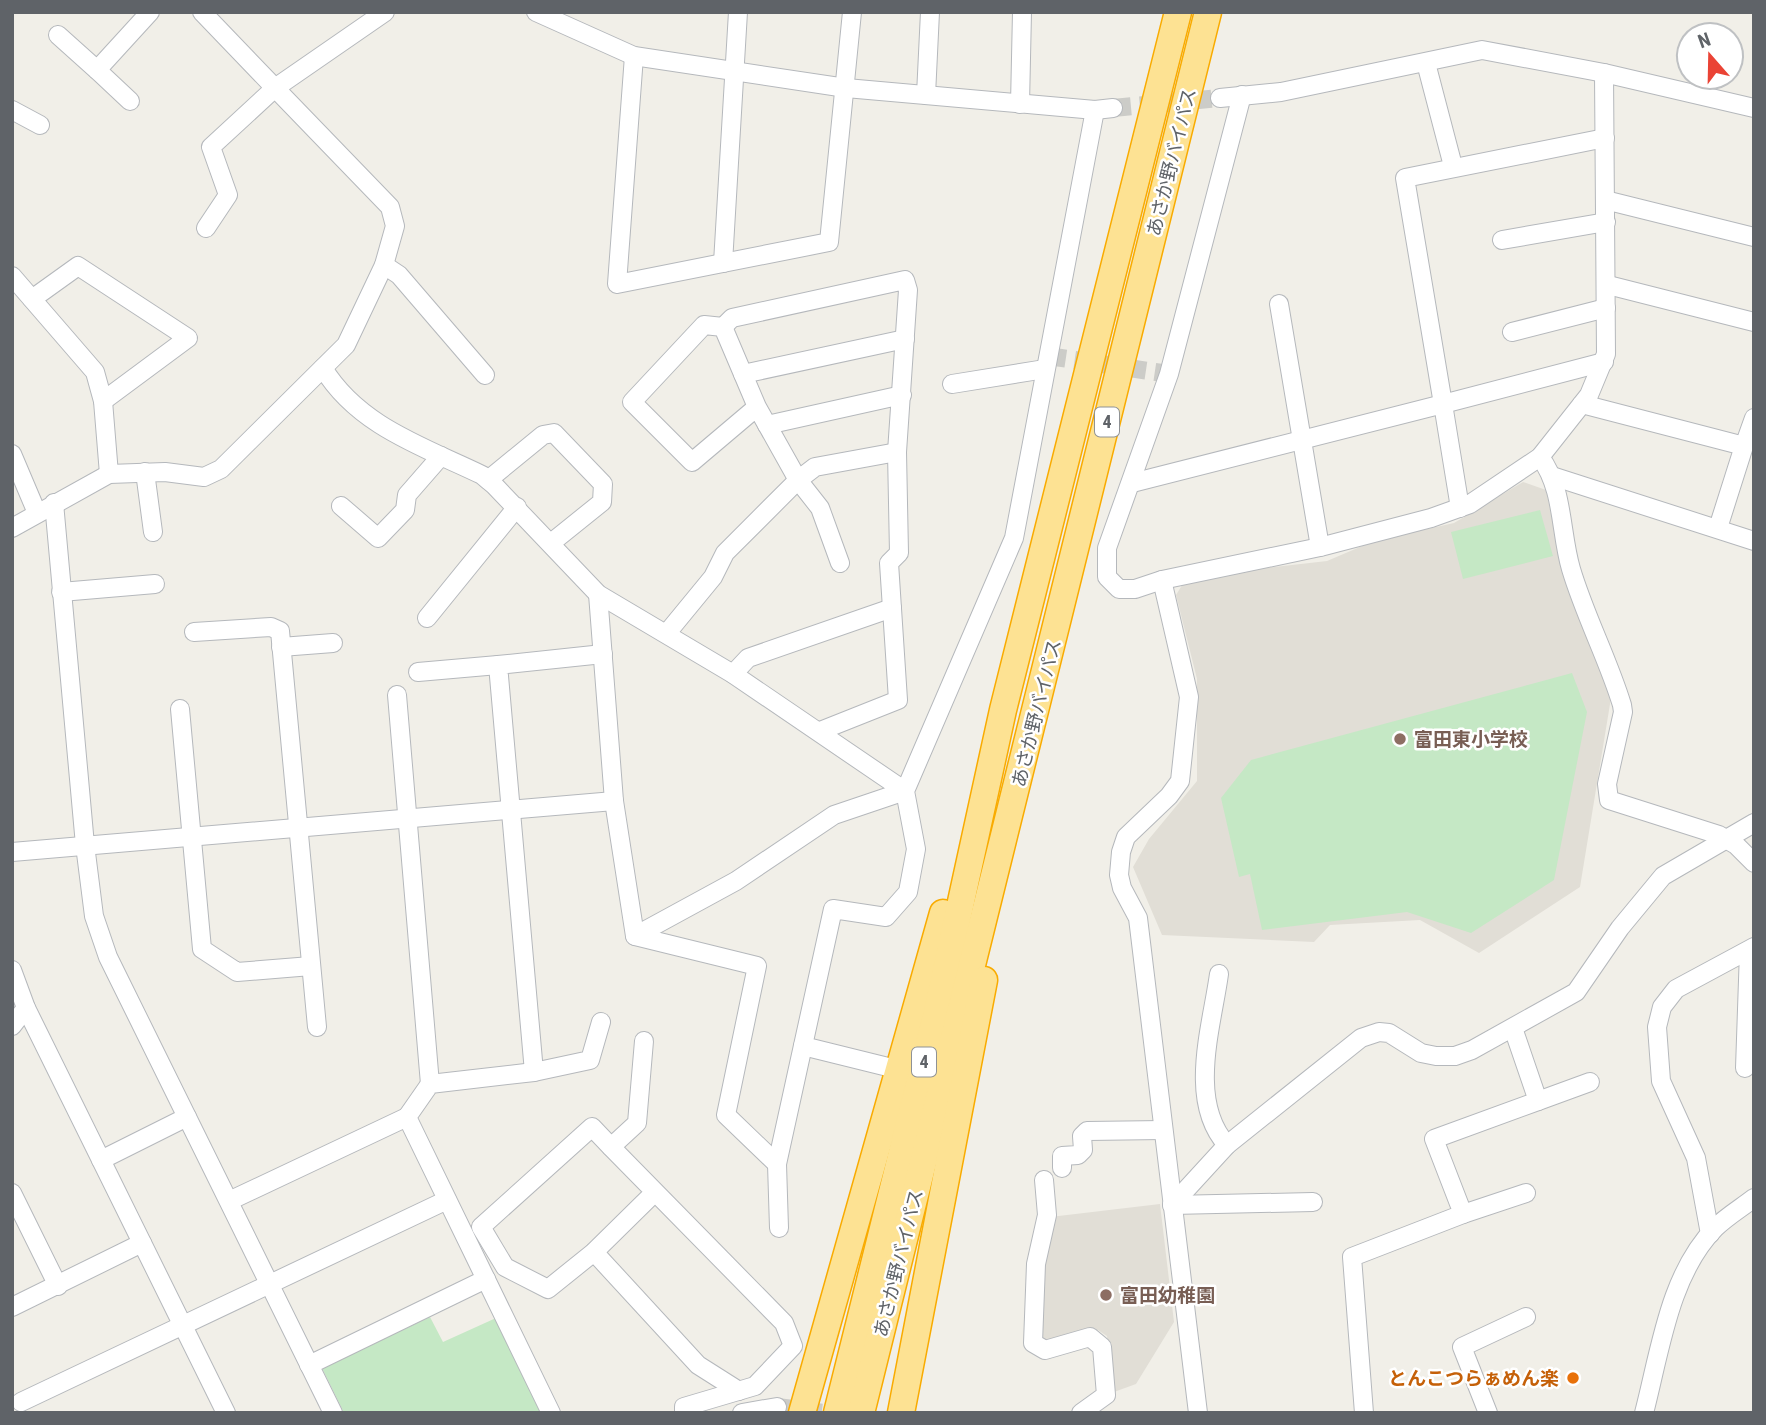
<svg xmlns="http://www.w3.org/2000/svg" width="1766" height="1425" font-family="'Roboto Condensed','Noto Sans JP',sans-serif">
<rect width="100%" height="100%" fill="#f1efe8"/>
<!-- education -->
<g fill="#e1ded6">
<polygon points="1523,482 1546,490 1564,576 1611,698 1580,887 1479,953 1420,920 1330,925 1314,942 1162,935 1133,867 1149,839 1197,781 1197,679 1176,595 1184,582 1247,570 1327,561 1374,541 1454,523"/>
<polygon points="1160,1204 1174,1322 1136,1384 1114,1392 1107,1336 1098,1330 1045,1343 1040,1340 1040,1269 1050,1217"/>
</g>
<!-- green -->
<g fill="#c5e8c5">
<polygon points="1540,510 1553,556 1463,579 1451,532"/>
<polygon points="1572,673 1587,712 1554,880 1471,933 1407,912 1262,930 1250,874 1239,877 1221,798 1251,760"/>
<polygon points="430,1317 443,1342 496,1318 545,1413 344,1413 322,1368"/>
</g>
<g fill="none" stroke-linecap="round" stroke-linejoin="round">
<!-- minor-tunnel -->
<g stroke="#ccccc8" stroke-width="18" stroke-dasharray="18 9" stroke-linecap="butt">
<polyline points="1113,108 1220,98"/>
<polyline points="1048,356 1169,374"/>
<polyline points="777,1407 824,1413"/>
</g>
<!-- minor casing -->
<g stroke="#b5b8bc" stroke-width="20">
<g id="minor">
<polyline points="202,12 275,88 211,147 228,195 206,228"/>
<polyline points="536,12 634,56 846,88 1095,110 1113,108"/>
<polyline points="58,35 97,70 150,12"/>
<polyline points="634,56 617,284 829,242 852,12"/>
<polyline points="1426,63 1453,166"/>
<polyline points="97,70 130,101"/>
<polyline points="926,95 930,12"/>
<polyline points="1242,95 1169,374 1107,548 1107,577 1119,589 1135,589 1162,580 1320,547 1431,518 1470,504 1540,457 1589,395 1606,354 1604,73"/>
<polyline points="1220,98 1281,92 1482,50 1604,73 1754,108"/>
<polyline points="1020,104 1022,12"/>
<polyline points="12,110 40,125"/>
<polyline points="1605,200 1754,237"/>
<polyline points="1502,240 1606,222"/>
<polyline points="723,263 738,12"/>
<polyline points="384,265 399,275 485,375"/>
<polyline points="12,276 95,372 103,401 109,474"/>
<polyline points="1608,285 1754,322"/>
<polyline points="32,299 78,266 188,338 103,401"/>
<polyline points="1279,304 1320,547"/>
<polyline points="723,327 732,318 905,280 908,290 897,452 899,553 889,563 898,700 820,731"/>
<polyline points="1512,332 1606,308"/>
<polyline points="1604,362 1443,404 1405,178 1605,138"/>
<path d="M323,368C358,426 424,447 482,475L494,485L598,594L733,674L905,791"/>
<polyline points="743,374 905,339"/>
<polyline points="952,384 1045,369"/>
<polyline points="1582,404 1744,446 1718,528"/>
<polyline points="757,407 692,462 632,402 704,325 723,327 757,407 798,480 820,508 840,563"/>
<polyline points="767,425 902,395"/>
<polyline points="1744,446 1754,418"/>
<polyline points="12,454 37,513"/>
<path d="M1540,457C1564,489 1560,532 1571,569C1585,616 1608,659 1622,705L1623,712L1607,784L1609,800L1719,835L1736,845L1754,863"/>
<polyline points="145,472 153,532"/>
<polyline points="1552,476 1754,541"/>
<polyline points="488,480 543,435 554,433 603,484 602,502 551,543"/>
<polyline points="1132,483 1443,404 1460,508"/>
<polyline points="54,503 85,845 94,916 108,957 333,1413"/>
<polyline points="341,506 378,538 405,510 407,495 441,456"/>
<polyline points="12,528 109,474 165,472 204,477 221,469 346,345 384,265 395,226 390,207 275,88 385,12"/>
<polyline points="1162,580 1189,697 1180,781 1169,796 1126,837 1121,852 1119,875 1122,888 1138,918 1198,1413"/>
<polyline points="61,592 155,584"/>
<polyline points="598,594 614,801 635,936 736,881 834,815 905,791"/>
<polyline points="427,618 517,507"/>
<polyline points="194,632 271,627 280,631 317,1027"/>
<polyline points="667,633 713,577 725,553 798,480 815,467 897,452"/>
<polyline points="281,647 333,643"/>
<polyline points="418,672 498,665"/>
<polyline points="733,674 748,658 892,608"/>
<polyline points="397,695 430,1084"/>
<polyline points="180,709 202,949 237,972 311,966"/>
<polyline points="12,852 614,801"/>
<polyline points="635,936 757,966 726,1115 777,1164"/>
<polyline points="12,970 26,1008 226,1413"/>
<path d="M1219,974C1212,1026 1187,1101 1227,1145"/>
<polyline points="12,1026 26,1008"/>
<polyline points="803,1046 896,1069"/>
<polyline points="1745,1068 1749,951"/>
<polyline points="534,1072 498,665 603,654"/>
<polyline points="1538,1101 1590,1082"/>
<polyline points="611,1147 637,1123 644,1041"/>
<polyline points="101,1160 187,1117"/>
<polyline points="1062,1168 1062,1156 1078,1155 1083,1150 1082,1136 1087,1131 1163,1130"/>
<polyline points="1044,1180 1047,1215 1036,1264 1033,1343 1045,1350 1090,1337 1102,1347 1106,1395 1081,1413"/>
<polyline points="655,1192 594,1252 548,1289 505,1267 481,1227 592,1127 611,1147 784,1323 793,1346 755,1386 684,1407 684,1413"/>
<polyline points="12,1193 58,1286"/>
<polyline points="229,1201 407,1117"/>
<polyline points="1172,1205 1227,1145 1361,1038 1379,1032 1389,1033 1421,1053 1436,1056 1455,1056 1472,1050 1576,992 1620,928 1663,876 1754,823"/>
<polyline points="1172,1205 1313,1202"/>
<polyline points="1463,1214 1526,1193"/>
<polyline points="779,1228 777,1164 833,909 886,917 908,892 916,849 905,791 1014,538 1095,110"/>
<polyline points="1710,1234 1696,1158 1661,1081 1657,1027 1662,1007 1676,989 1754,947"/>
<polyline points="594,1252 698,1365 739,1391"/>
<polyline points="12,1307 142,1243"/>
<polyline points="309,1365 486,1279"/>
<polyline points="21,1402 447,1200"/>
<polyline points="551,1413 407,1117 430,1084 534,1072 590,1060 601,1022"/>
<polyline points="742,1413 777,1407"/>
<polyline points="1364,1413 1352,1257 1463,1214 1434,1139 1538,1101 1513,1028"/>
<polyline points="1488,1413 1462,1347 1526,1317"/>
<path d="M1644,1413C1660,1352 1669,1275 1715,1228C1726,1217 1741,1208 1754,1198"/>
</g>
</g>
<!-- highway casing -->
<g stroke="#f9ab00" stroke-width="29">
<g id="highway">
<polyline points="802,1413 943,913"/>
<polyline points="837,1413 936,1016 1003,710 1178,12"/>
<polyline points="861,1413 1208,12"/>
<polyline points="901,1413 984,980"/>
</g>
</g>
<!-- minor -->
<use href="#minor" stroke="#fff" stroke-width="18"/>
<!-- highway -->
<use href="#highway" stroke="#fde293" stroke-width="26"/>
</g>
<!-- markers -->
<g fill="#8d6e63" stroke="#fff" stroke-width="2.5">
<circle cx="1400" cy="739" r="7"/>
<circle cx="1106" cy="1295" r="7"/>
</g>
<circle fill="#e8710a" stroke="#fff" stroke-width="2.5" cx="1573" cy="1378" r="7"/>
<g text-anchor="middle" stroke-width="5" stroke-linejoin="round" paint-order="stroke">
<!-- shield labels -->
<g fill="#fff" stroke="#8f9295" stroke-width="2">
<rect x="1095" y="407.5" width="24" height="29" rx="5"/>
<rect x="912" y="1047.5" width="24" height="29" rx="5"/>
</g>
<g font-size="18" font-weight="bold" fill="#5f6368">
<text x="1107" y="428">4</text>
<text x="924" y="1068">4</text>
</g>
<!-- street labels -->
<g font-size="19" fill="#5f6368" stroke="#fff">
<text transform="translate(1171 162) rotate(-76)" y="7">あさか野バイパス</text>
<text transform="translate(1036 713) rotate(-76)" y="7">あさか野バイパス</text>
<text transform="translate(898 1263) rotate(-76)" y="7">あさか野バイパス</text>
</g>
<!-- education labels -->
<g font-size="19" font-weight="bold" fill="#785e54" stroke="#fff" text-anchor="start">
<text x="1414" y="746">富田東小学校</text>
<text x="1120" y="1302">富田幼稚園</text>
</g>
<!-- food labels -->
<g font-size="19" font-weight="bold" fill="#c56008" stroke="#fff" text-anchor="end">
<text x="1559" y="1385">とんこつらぁめん楽</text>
</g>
</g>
<!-- border -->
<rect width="1766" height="1425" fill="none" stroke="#5f6368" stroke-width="28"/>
<!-- north arrow -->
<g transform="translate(1710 56) rotate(340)"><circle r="33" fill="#ffffff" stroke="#bfc1c3" stroke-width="2"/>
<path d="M0-5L12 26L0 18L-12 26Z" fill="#ea4335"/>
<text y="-10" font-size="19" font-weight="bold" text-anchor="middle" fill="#5f6368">N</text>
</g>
</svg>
